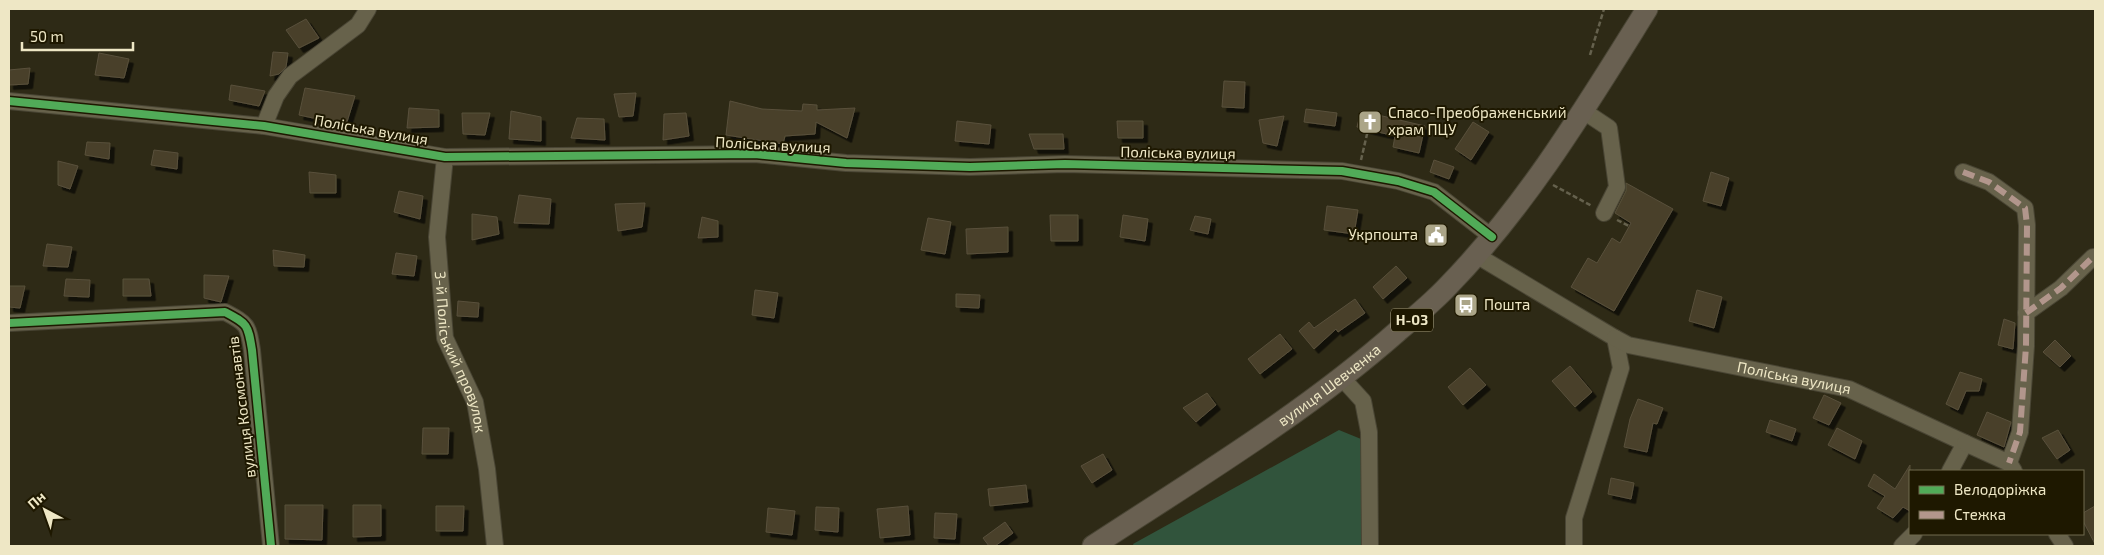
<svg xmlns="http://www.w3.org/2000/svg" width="2104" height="555" font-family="'Exo 2',sans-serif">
<defs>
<filter id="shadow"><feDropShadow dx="4.5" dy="4.5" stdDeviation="0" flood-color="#0009"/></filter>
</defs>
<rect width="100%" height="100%" fill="#2e2a16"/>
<!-- green -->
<polygon fill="#31543c" points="1339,430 1361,439 1363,546 1134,546 1133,544"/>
<!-- building -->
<g fill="#48402b" stroke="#59503b" filter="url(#shadow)">
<polygon points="306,19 319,38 299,48 286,30"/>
<polygon points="273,52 288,53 286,67 279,74 270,76"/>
<polygon points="99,53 129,59 124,78 95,75"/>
<polygon points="30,68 28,84 9,85 9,70"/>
<polygon points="1224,81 1245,82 1244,108 1222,107"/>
<polygon points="231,85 265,91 259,106 229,100"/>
<polygon points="305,88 355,96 346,125 299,115"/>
<polygon points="636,93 633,116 619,117 614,94"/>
<polygon points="730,101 762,109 802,111 803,104 817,105 817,110 855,108 847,138 816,122 815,134 785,136 783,144 726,135"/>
<polygon points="409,108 439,110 439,127 407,128"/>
<polygon points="1306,109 1337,113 1335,126 1304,122"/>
<polygon points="511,111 541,117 541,141 509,139"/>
<polygon points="1361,111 1425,126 1419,153 1393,147 1395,136 1357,127"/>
<polygon points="462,113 490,113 485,135 463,134"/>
<polygon points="686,113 689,136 663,140 664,114"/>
<polygon points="1284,116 1277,146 1263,143 1259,120"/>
<polygon points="577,118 604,119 605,140 571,138"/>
<polygon points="957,121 991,125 989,144 955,141"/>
<polygon points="1117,121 1143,121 1143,138 1118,138"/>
<polygon points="1473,122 1489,132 1471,160 1455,149"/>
<polygon points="1029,134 1063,134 1064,149 1034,149"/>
<polygon points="87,142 110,143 109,159 85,155"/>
<polygon points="154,150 178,153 177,169 151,165"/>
<polygon points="1434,160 1454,167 1449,179 1430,172"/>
<polygon points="58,161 78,166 70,189 58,185"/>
<polygon points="309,172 336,175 336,193 310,193"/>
<polygon points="1711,172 1729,178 1721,206 1703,201"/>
<polygon points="1626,183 1673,209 1614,311 1571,287 1588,258 1597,263 1612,238 1620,243 1631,223 1615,213 1626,191"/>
<polygon points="399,191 423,196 420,219 394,212"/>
<polygon points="519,195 551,199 549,224 514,223"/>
<polygon points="645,203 642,227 618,231 615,204"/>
<polygon points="1327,206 1358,210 1354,234 1324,230"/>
<polygon points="472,214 497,217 499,234 472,240"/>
<polygon points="1050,215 1078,215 1078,241 1051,241"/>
<polygon points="1123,215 1148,219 1145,241 1120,237"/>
<polygon points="1195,216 1211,219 1208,234 1190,230"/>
<polygon points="702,217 718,221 718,237 698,238"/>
<polygon points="928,218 951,222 945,254 921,250"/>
<polygon points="1008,227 1008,252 967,254 966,229"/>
<polygon points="47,244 72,247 68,267 43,266"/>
<polygon points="273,250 305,255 304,267 274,266"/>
<polygon points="396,253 417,256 414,276 392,274"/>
<polygon points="1396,266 1407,278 1383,299 1373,287"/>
<polygon points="204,275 229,276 221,302 204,298"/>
<polygon points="66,279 90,280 89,297 64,296"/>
<polygon points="123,279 149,279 151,296 123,296"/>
<polygon points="9,286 25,286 20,308 9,307"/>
<polygon points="755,290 778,293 774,318 752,315"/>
<polygon points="1697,290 1722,297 1714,328 1689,321"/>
<polygon points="956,294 980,295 979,308 956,307"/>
<polygon points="1355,299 1365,313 1338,332 1336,329 1314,349 1299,331 1309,322 1314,328"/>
<polygon points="458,301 479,303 478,317 457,316"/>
<polygon points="2004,319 2015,323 2013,349 1998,345"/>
<polygon points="1280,334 1292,349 1260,374 1248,359"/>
<polygon points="2055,340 2071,356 2060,367 2043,352"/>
<polygon points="1570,366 1592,392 1575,407 1552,381"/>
<polygon points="1470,368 1486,385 1463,405 1448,387"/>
<polygon points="1960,372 1982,379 1979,391 1966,391 1958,410 1946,404"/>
<polygon points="1207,393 1216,405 1196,422 1183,408"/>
<polygon points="1824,395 1841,403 1829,425 1813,418"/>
<polygon points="1638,399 1663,408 1657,424 1653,423 1647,452 1624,447 1630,419"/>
<polygon points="1987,412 2011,422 2004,447 1977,435"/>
<polygon points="1770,420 1796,429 1792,441 1766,432"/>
<polygon points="423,428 449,428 448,454 422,454"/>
<polygon points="1837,428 1862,441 1855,459 1828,445"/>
<polygon points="2058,430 2070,450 2057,459 2042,438"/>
<polygon points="1103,454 1112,470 1092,483 1081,466"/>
<polygon points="1910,465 1910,511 1903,507 1893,518 1877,508 1885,496 1868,486 1874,474 1895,489"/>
<polygon points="1611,478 1634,483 1631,499 1608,494"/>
<polygon points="1026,485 1028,502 990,506 988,489"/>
<polygon points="285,505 323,505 322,540 285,539"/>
<polygon points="353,505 381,505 381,536 353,537"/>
<polygon points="436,506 464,506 463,531 436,531"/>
<polygon points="908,506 910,535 880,538 877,509"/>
<polygon points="2095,506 2095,544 2083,521 2083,513"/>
<polygon points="816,507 839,508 838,532 815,530"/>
<polygon points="768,508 795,511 792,535 766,532"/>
<polygon points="935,513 957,514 955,539 934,538"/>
<polygon points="1005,522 1013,533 995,546 989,546 983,538"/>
</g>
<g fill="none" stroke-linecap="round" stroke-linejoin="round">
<!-- minor casing -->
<g stroke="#494534" stroke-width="18">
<g id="minor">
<polyline points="9,101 264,126 445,157 755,154 846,163 970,167 1065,164 1342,171 1398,181 1434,192 1492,237"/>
<polyline points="1582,110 1609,128 1617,187 1604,213"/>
<polyline points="264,126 276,96 290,76 358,25 368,9"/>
<path id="s1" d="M445,157L437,237L445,338L475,402L487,469L495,546"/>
<polyline points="1963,172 1989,182 2025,208 2027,225 2026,346 2020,432 2009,463"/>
<polyline points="1476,255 1615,338 1621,368 1574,518 1574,546"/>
<polyline points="2026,313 2061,288 2093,257 2095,257"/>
<path d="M9,323L225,312C248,324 248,325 252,350L271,546"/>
<path id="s2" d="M1615,338L1628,345L1849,389L1965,443L1950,471"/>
<polyline points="1342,378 1363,401 1369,432 1370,546"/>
<polyline points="1965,443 2009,463 2014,471"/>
<polyline points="2057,534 2065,546"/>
<polyline points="1902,546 1914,534"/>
</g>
</g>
<!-- major casing -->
<g stroke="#494534" stroke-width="23">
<g id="major">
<path id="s3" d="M1093,546C1197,478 1305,413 1398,331C1415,317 1433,302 1448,286C1527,205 1587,105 1647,9"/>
</g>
</g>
<!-- path -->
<g stroke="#65614d" stroke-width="2.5" stroke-dasharray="5 2.5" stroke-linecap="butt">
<polyline points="1590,55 1604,9"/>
<polyline points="1361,160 1368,130"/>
<polyline points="1553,185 1592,206"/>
<polyline points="1617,220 1629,226"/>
</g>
<!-- minor -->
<use href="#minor" stroke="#67624b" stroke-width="16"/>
<!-- major -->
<use href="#major" stroke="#696051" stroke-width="21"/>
<!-- quiet -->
<g stroke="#b2968c" stroke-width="6" stroke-dasharray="12 6" stroke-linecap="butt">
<polyline points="1963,172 1989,182 2025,208 2027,225 2026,346 2020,432 2009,463"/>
<polyline points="2026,313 2061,288 2093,257 2095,257"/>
</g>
<!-- cycleway casing -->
<g stroke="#1e1800" stroke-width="11">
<g id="cycleway">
<polyline points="9,101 264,126 445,157 755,154 846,163 970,167 1065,164 1342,171 1398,181 1434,192 1492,237"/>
<path d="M9,323L225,312C248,324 248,325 252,350L271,546"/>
</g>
</g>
<!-- cycleway -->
<use href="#cycleway" stroke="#51ab58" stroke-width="8"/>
</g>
<!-- icons -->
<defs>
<g id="church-square" transform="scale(1.25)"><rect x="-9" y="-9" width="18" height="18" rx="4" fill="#aba588" stroke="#1e1800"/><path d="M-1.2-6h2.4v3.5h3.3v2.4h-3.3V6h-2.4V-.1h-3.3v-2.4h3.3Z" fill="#fff"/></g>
<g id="civic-square" transform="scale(1.25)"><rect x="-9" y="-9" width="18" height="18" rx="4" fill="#aba588" stroke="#1e1800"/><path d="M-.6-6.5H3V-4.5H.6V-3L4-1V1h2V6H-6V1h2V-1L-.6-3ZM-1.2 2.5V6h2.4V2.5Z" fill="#fff"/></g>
<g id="bus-square" transform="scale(1.25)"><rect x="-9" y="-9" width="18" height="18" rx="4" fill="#aba588" stroke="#1e1800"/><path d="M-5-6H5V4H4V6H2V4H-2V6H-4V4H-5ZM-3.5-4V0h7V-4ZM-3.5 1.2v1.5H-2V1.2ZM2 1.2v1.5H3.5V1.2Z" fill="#fff"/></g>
</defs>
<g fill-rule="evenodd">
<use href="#church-square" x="1370" y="122"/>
<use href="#civic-square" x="1436" y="235"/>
<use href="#bus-square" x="1466" y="305"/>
</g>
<g text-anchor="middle" stroke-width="4" stroke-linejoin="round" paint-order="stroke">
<!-- shield labels -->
<rect fill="#1e1800" stroke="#b0a98a" stroke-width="1" x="1391" y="308.5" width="42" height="23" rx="4"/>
<g font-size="14" font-weight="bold" fill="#eee7c5">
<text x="1412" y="325">Н-03</text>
</g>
<!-- poi labels -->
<g font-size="15" fill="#eee7c5" stroke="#1e1800" text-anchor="start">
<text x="1388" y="118">Спасо-Преображенський<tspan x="1388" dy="17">храм ПЦУ</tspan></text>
<text x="1418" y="240" text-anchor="end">Укрпошта</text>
<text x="1484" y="310">Пошта</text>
</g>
<!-- street labels -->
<g font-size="15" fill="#eee7c5" stroke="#1e1800">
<text transform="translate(371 130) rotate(10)" y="5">Поліська вулиця</text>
<text transform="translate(773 145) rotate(3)" y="5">Поліська вулиця</text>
<text transform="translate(1178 153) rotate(1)" y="5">Поліська вулиця</text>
<text dy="5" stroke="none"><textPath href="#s1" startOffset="199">3-й Поліський провулок</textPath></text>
<text dy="5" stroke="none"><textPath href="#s2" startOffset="184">Поліська вулиця</textPath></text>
<text dy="5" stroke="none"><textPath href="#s3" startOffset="286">вулиця Шевченка</textPath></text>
<text transform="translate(242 407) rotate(-97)" y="5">вулиця Космонавтів</text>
</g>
</g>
<!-- border -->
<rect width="2104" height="555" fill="none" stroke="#eee7c5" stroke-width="20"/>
<!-- legend -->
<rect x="1909" y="470" width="175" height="65" fill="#1e1800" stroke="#716b4f"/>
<rect x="1919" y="486" width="25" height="8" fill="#51ab58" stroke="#716b4f"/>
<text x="1954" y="495" font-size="15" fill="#eee7c5">Велодоріжка</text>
<rect x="1919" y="511" width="25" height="8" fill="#b2968c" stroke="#716b4f"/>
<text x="1954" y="520" font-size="15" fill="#eee7c5">Стежка</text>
<!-- north arrow -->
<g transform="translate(45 510) rotate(319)" stroke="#1e1800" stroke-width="4" paint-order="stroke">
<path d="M0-4L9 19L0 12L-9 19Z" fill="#eee7c5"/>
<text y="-8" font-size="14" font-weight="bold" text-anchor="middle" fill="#eee7c5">Пн</text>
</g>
<!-- scale -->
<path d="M22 42v8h111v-8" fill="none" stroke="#eee7c5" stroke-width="2.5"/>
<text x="30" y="42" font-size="15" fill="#eee7c5" stroke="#1e1800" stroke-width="4" paint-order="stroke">50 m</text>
</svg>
